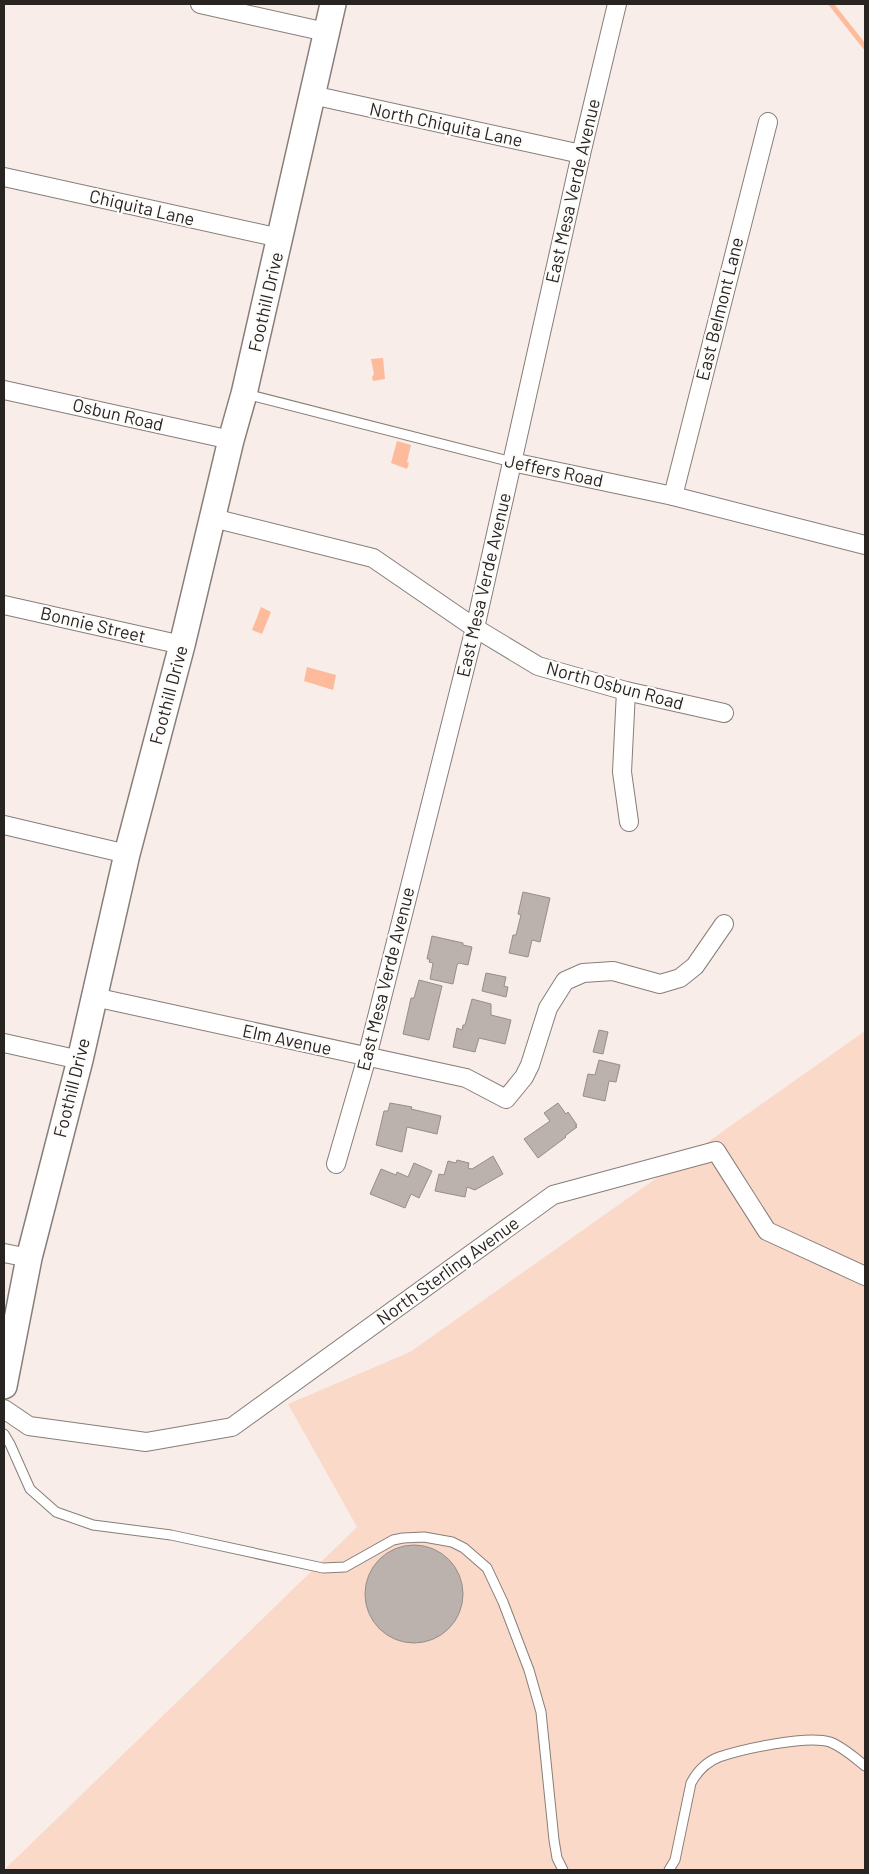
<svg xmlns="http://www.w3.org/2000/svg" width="869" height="1874" font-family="Barlow,sans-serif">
<rect width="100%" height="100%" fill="#f8ede8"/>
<!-- green -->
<polygon fill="#fbd9c9" points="865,1031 865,1870 4,1870 357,1527 288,1404 410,1352"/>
<!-- water -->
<g fill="#fdbb9c">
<polygon points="383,358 385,379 373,381 372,377 374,374 371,359"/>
<polygon points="397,441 411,445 407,462 409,463 407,469 391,463"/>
<polygon points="261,607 271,612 262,634 252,630"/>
<polygon points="307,667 336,675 333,690 304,681"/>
</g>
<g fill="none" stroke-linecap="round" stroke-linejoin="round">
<!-- stream -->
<polyline stroke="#fdbb9c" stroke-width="5" points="831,4 865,47"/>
</g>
<!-- building -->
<g fill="#bcb2ad" stroke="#978d89">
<polygon points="523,892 550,898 540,942 532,940 528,957 509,953 513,935 516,935 521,915 518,914"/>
<polygon points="432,936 463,943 463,945 472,947 468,965 459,963 457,965 453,984 430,979 433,963 429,962 430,959 427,959"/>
<polygon points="486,973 506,977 504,986 508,987 506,997 482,991"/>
<polygon points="419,980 442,986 429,1040 403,1034 411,998 414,998"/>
<polygon points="472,999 491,1004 491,1015 511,1020 505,1044 479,1038 475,1052 453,1047 457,1028 462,1030 463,1025 465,1025"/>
<polygon points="599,1030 608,1032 603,1054 593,1052"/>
<polygon points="599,1060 620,1065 616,1082 609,1081 605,1101 583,1096 588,1074 595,1075"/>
<polygon points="390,1103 412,1107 411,1109 441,1116 437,1134 407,1127 402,1152 376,1145 384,1111 388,1111"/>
<polygon points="558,1103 566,1114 568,1112 577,1125 575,1126 577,1127 565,1136 566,1137 538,1158 524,1139 550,1121 544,1113"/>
<polygon points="493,1156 503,1174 475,1190 467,1187 465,1197 435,1191 439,1174 444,1175 448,1161 456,1163 457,1160 469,1163 468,1168 472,1169"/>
<polygon points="414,1163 432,1171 419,1198 411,1194 405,1208 370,1194 381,1169 396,1175 397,1172 408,1177"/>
<circle cx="414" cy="1594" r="49"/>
</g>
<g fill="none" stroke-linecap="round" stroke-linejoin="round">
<!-- lane casing -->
<g stroke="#877e79" stroke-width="11">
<g id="lane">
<polyline points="246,394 512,462"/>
<polyline points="4,1434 10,1444 30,1489 56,1512 93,1525 171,1535 323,1568 345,1567 393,1540 403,1538 424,1537 452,1542 464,1548 487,1568 503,1602 529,1670 541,1712 554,1840 557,1858 563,1870"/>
<path d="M669,1870L675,1860L691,1783C697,1772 706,1762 719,1757C743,1749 806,1735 830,1742C843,1747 854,1757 865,1766"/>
</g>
</g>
<!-- street casing -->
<g stroke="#877e79" stroke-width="20">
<g id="street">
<polyline points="200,4 326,32"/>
<polyline points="312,95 581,154"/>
<polyline points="4,177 280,238"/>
<polyline points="4,390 231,440"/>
<polyline points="512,462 673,496 865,545"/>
<polyline points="673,496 768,122"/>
<polyline points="213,518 373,558 475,628 538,666 626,691 724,713"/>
<polyline points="4,605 182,645"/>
<polyline points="626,691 622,772 629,822"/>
<polyline points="4,825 127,854"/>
<polyline points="94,997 466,1078 506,1099 524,1077 530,1065 548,1008 565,981 583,973 613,971 660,984 680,978 695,966 724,924"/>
<polyline points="4,1043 80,1060"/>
<polyline points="336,1164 367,1057 475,628 581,154 617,4"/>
<polyline points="4,1253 29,1258"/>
<polyline points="4,1409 29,1426 146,1442 232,1427 553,1195 716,1151 767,1231 865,1276"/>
</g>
</g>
<!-- secondary casing -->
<g stroke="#877e79" stroke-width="28">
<polyline id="secondary" points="4,1386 29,1258 80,1060 127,854 182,645 231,440 244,394 333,4"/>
</g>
<!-- lane -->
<use href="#lane" stroke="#fff" stroke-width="9"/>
<!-- street -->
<use href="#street" stroke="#fff" stroke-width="18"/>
<!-- secondary -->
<use href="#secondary" stroke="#fff" stroke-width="25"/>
</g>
<g text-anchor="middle" stroke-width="4.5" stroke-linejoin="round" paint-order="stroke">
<!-- street labels -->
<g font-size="18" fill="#282422" stroke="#fefcfb">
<text transform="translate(446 125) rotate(12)" y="6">North Chiquita Lane</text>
<text transform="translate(573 191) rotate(-77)" y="6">East Mesa Verde Avenue</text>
<text transform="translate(142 208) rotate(13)" y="6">Chiquita Lane</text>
<text transform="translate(266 302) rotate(-77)" y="6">Foothill Drive</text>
<text transform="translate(720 309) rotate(-76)" y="6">East Belmont Lane</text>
<text transform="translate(118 415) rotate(13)" y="6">Osbun Road</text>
<text transform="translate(554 471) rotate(12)" y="6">Jeffers Road</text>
<text transform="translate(484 585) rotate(-77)" y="6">East Mesa Verde Avenue</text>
<text transform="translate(93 625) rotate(13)" y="6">Bonnie Street</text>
<text transform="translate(615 686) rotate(15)" y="6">North Osbun Road</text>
<text transform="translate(169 695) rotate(-75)" y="6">Foothill Drive</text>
<text transform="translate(386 979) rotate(-76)" y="6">East Mesa Verde Avenue</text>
<text transform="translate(287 1040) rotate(12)" y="6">Elm Avenue</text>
<text transform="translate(72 1088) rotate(-76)" y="6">Foothill Drive</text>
<text transform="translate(448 1271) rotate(-36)" y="6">North Sterling Avenue</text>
</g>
</g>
<!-- border -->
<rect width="869" height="1874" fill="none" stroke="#282422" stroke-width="10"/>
</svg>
